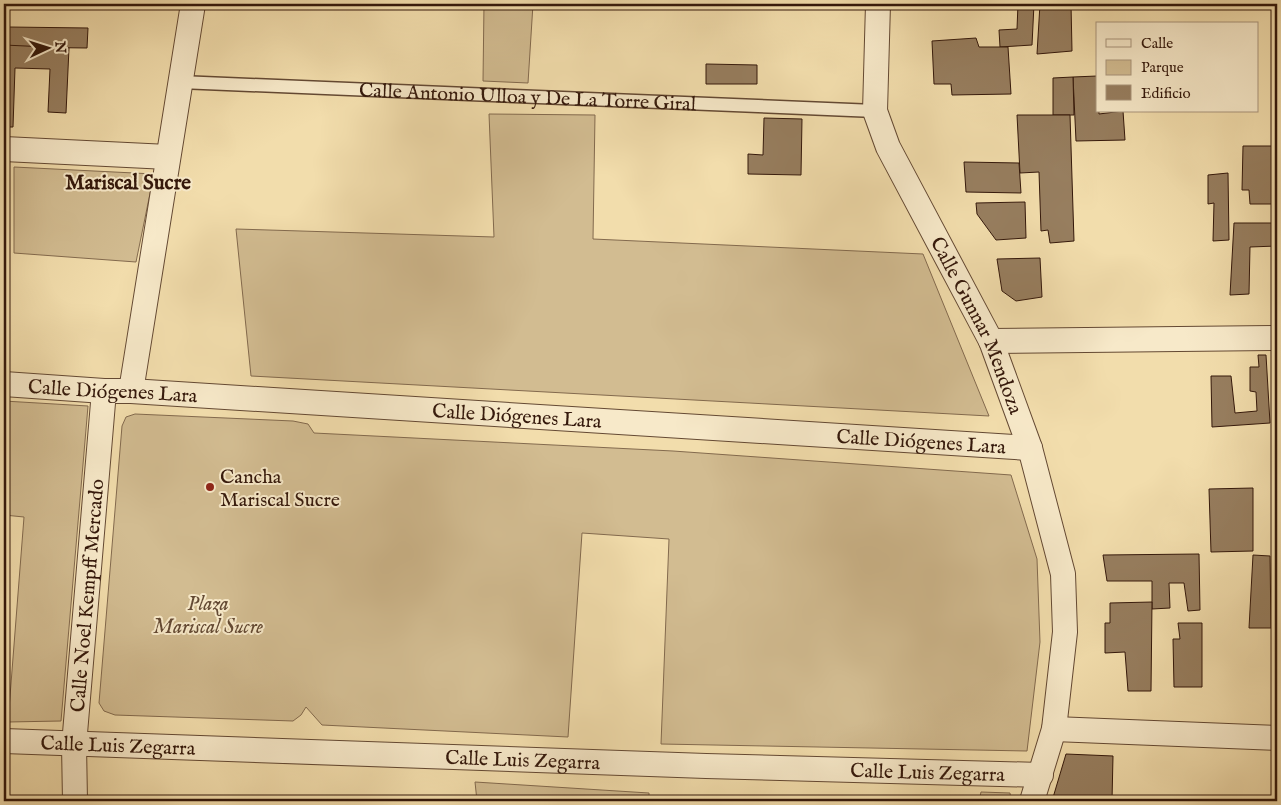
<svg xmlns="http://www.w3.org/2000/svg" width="1281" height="805" font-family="'IM FELL English',serif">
<rect width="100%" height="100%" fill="#f2ddac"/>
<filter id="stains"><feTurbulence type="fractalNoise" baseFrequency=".004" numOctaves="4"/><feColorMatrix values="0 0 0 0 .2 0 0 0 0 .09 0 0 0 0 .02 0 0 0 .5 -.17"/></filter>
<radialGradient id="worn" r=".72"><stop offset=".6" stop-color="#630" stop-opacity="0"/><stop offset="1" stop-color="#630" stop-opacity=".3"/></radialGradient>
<!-- green -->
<g fill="#d2bc91" stroke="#836a4e">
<polygon points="484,4 533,4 528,83 483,81"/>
<polygon points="489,114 595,115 593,239 923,254 989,416 251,376 236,229 494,237"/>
<polygon points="14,167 154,174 136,262 14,253"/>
<polygon points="4,401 88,406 61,721 8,722 24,517 4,515"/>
<polygon points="135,414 293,421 308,424 314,433 673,451 1011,475 1037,559 1040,642 1027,751 661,744 669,539 582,533 568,737 322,725 306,707 301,715 293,721 115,715 104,711 99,703 122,426 126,417"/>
<polygon points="475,782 649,793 649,801 477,801"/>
<polygon points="981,792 1010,793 1011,801 979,801"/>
</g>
<!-- building -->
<g fill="#977e5f" stroke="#34180b">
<polygon points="1018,4 1034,4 1032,45 1000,47 999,30 1017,29"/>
<polygon points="1040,4 1071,4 1072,51 1037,54"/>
<polygon points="9,27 88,28 87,48 8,47"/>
<polygon points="976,38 979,47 1008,47 1011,94 952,95 951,84 934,84 932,41"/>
<polygon points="4,45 69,48 66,113 48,112 50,69 15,68 13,127 4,127"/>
<polygon points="706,64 757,65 757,84 706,84"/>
<polygon points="1097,76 1097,111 1099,111 1099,114 1123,111 1125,140 1076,141 1073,77"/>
<polygon points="1073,77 1074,115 1053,115 1053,78"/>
<polygon points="1017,115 1070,115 1074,241 1050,243 1048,230 1041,231 1039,172 1020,173"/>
<polygon points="764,118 802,119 801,175 748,174 748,154 763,155"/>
<polygon points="1243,146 1277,146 1277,204 1250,204 1249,190 1242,190"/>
<polygon points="964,162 1019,163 1021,193 966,192"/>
<polygon points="1228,173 1229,240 1213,241 1214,203 1208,204 1208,175"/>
<polygon points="1025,202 1026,238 996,240 977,214 976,203"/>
<polygon points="1234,223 1277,223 1277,246 1250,247 1249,294 1230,295"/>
<polygon points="1040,258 1042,297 1016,301 1002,291 997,259"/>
<polygon points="1258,355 1266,355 1270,423 1212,427 1211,376 1231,376 1235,413 1257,411 1256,392 1250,391 1250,367 1259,367"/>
<polygon points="1277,359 1277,415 1273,415 1273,360"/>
<polygon points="1253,488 1253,551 1211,552 1209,489"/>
<polygon points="1199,554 1200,610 1188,611 1184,583 1169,583 1170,608 1152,609 1152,581 1107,581 1103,555"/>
<polygon points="1253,555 1270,556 1271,628 1249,628"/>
<polygon points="1152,602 1151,691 1128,691 1125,652 1105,653 1105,623 1110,623 1110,603"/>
<polygon points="1178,623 1202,623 1202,687 1174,687 1173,639 1180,639"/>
<polygon points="1066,754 1113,756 1112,801 1052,801"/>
</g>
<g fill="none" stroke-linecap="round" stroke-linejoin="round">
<!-- lane casing -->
<g stroke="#644933" stroke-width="15">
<g id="lane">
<path id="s1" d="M180,82L875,111"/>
</g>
</g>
<!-- street casing -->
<g stroke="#644933" stroke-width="26">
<g id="street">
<path id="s2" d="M878,4L875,111L888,147L991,341L1030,448L1063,574L1065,632L1054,729L1032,801"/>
<polyline points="4,149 168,157"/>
<polyline points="991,341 1277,338"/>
<path id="s3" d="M4,384L104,391H131L1030,448"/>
<polyline points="131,391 193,4"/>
<polyline points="1054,729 1277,738"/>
<path id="s4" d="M4,741L706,766L1041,775"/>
<path id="s5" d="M75,801L74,745L104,391"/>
</g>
</g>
<!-- lane -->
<use href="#lane" stroke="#f7e9c9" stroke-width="12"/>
<!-- street -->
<use href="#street" stroke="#f7e9c9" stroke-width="24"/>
</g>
<!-- markers -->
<circle fill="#8f2418" stroke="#f7e9c9" stroke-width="2" cx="210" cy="487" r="5"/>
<g text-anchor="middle" stroke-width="4" stroke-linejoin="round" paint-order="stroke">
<!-- street labels -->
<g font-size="20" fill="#34180b" stroke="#f7e9c9">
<text dy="7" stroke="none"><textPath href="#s1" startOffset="348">Calle Antonio Ulloa y De La Torre Giral</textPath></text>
<text dy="7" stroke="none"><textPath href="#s2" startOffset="345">Calle Gunnar Mendoza</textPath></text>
<text dy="7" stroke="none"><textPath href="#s3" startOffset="109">Calle Diógenes Lara</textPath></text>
<text dy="7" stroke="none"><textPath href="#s3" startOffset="514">Calle Diógenes Lara</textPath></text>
<text dy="7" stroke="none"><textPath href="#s3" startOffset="919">Calle Diógenes Lara</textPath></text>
<text dy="7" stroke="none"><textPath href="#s5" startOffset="206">Calle Noel Kempff Mercado</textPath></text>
<text dy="7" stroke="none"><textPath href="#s4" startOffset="114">Calle Luis Zegarra</textPath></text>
<text dy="7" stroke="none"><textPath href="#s4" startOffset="519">Calle Luis Zegarra</textPath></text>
<text dy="7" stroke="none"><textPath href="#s4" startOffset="924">Calle Luis Zegarra</textPath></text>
</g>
<!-- poi labels -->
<g font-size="20" fill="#34180b" stroke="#f7e9c9" text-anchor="start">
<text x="220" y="483">Cancha<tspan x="220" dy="23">Mariscal Sucre</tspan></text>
</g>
<!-- park labels -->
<g font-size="20" font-style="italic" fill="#634933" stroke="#f7e9c9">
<text x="208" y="610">Plaza<tspan x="208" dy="23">Mariscal Sucre</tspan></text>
</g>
<!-- neighbourhood labels -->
<g font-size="21" font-weight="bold" fill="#34180b" stroke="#f7e9c9">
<text x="128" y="189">Mariscal Sucre</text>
</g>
</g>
<!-- margin -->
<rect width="1281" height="805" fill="none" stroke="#f2ddac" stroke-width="20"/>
<rect x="5" y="5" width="1271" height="795" fill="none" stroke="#34180b" stroke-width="2.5"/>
<rect x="10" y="10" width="1261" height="785" fill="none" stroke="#34180b"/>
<!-- legend -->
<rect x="1096" y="22" width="162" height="90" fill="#f7e9c9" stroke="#a9957d"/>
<rect x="1106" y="39" width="25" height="8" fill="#f7e9c9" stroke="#a9957d"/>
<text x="1141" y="48" font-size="15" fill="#34180b">Calle</text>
<rect x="1106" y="60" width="25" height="15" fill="#d2bc91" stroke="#a9957d"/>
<text x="1141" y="72" font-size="15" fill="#34180b">Parque</text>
<rect x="1106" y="85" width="25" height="15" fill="#977e5f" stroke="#a9957d"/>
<text x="1141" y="98" font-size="15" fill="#34180b">Edificio</text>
<!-- north arrow -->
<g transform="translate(48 48) rotate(86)" stroke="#f7e9c9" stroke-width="4" paint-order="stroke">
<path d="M0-4L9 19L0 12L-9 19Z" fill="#34180b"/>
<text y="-8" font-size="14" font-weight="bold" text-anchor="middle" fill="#34180b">N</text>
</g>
<rect width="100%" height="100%" filter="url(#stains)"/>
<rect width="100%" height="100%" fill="url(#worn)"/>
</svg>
